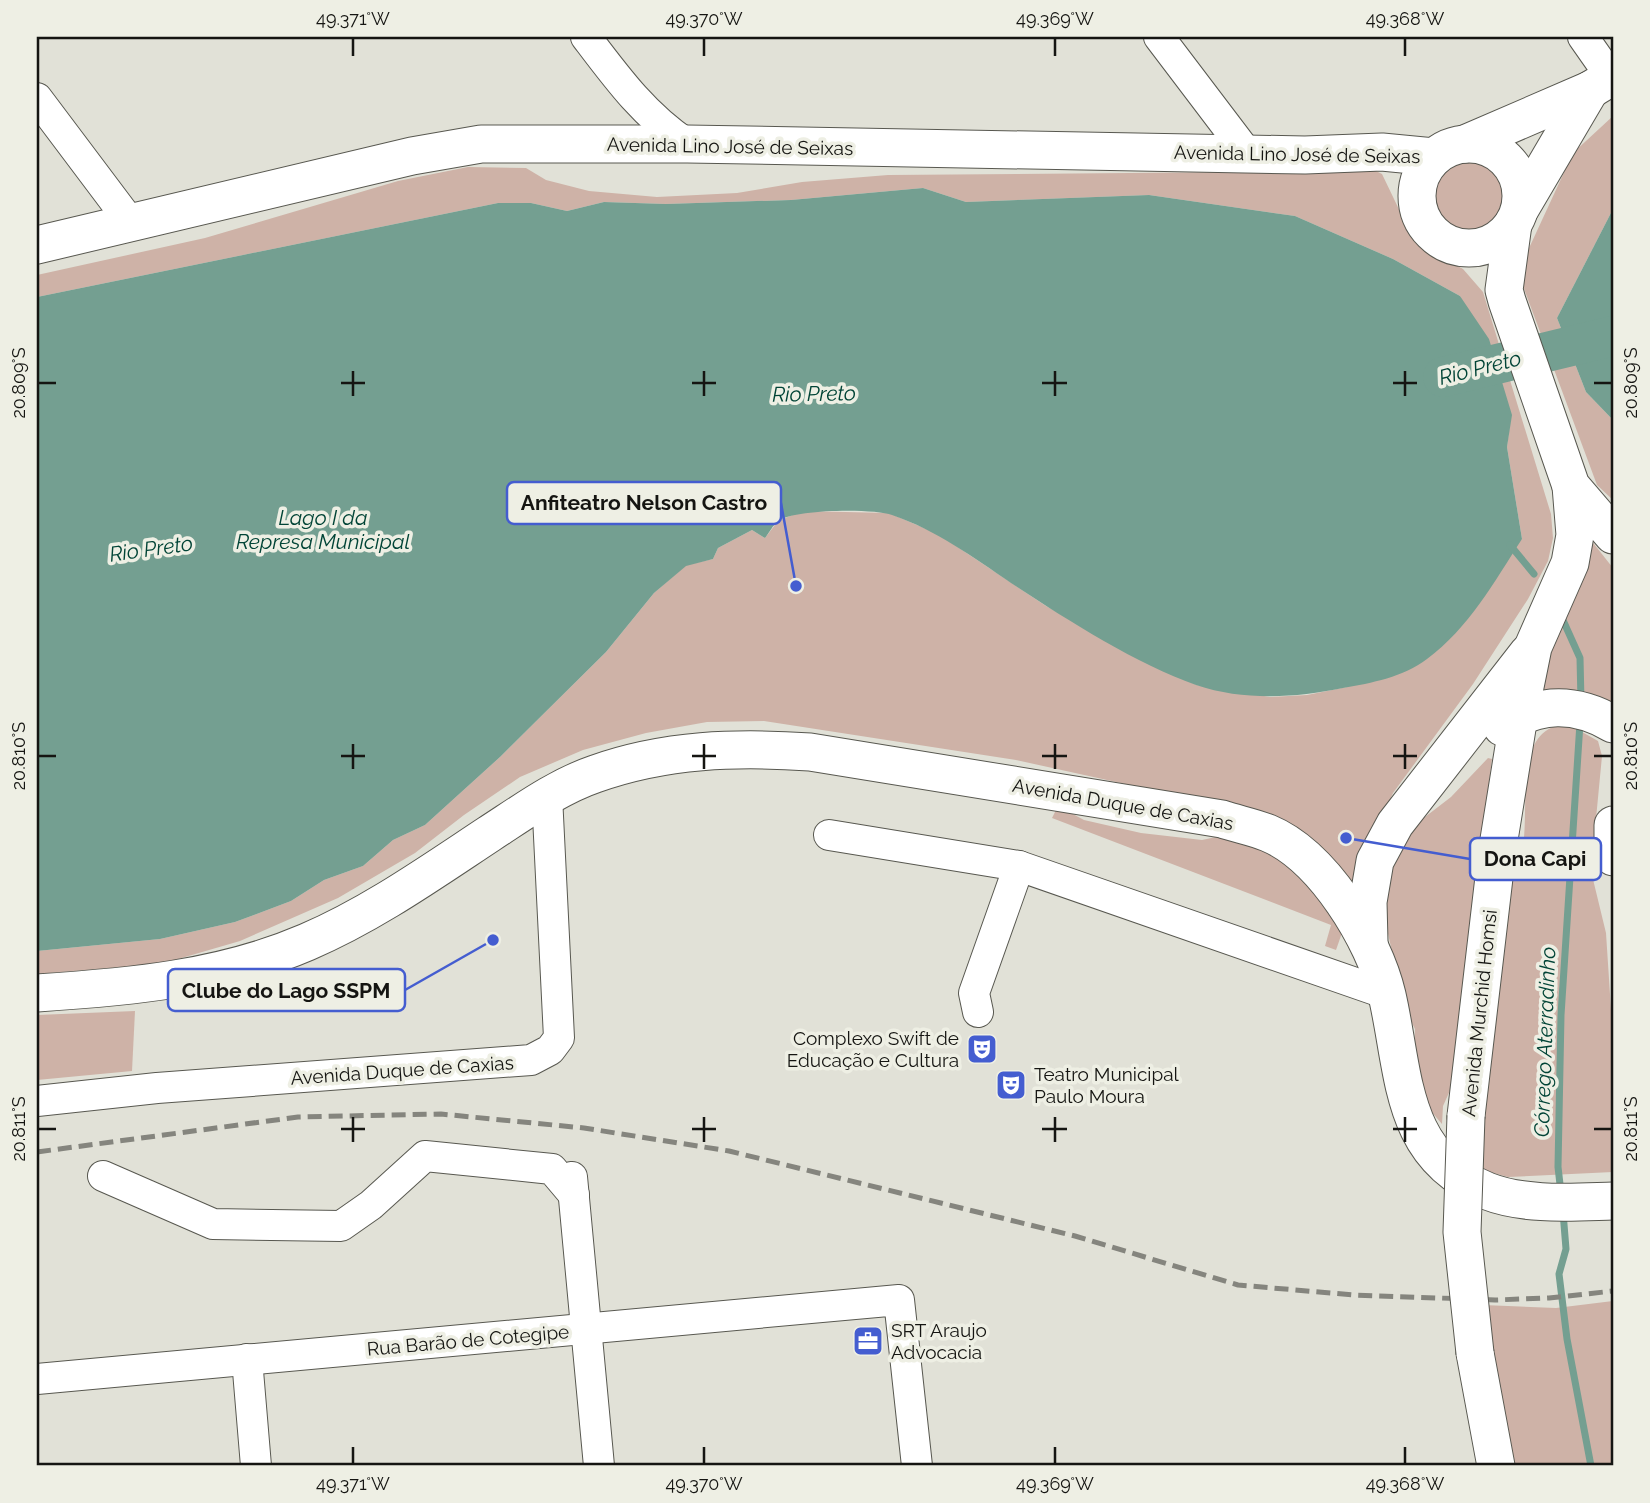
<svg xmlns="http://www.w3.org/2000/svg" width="1650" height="1503" font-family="Raleway,sans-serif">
<rect width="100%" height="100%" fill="#e1e1d7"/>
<!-- green -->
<g fill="#ceb2a7">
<polygon points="1613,116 1613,209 1557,318 1586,392 1613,420 1613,500 1597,485 1523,286 1524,259 1573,153"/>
<circle cx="1467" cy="197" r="42"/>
<polygon points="468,167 526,168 546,180 589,191 657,197 737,193 802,182 888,175 1376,171 1382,174 1406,224 1419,243 1463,269 1483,292 1551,514 1553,538 1548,561 1528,599 1473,684 1393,793 1353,884 1280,818 1016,760 764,721 707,722 646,733 583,750 520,777 464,815 415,853 338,898 240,941 161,964 37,974 37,951 160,939 235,922 291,901 324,880 363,866 393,840 425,825 500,757 606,652 654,593 686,565 713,559 718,548 752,530 765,538 778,521 802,511 889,513 938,534 1046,606 1158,668 1197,685 1270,697 1307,695 1347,687 1522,539 1507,447 1511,415 1460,296 1393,259 1295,216 1149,195 966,202 923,188 791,200 666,204 604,202 567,211 531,203 498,203 37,297 37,275 205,238 398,181"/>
<polygon points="1586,534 1613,568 1613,708 1541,693 1541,683"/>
<path d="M1568,724L1598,741L1602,756L1591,871L1606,933L1613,1040V1172L1508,1177L1479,1169L1506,882C1511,875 1517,867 1520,859C1534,821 1507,726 1568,724Z"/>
<polygon points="1488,758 1492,759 1452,1086 1443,1106 1442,1124 1430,1110 1414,1059 1415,1029 1405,1009 1384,916 1391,869 1412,827 1451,797"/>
<polygon points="1058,806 1084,820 1141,833 1202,840 1230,834 1275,857 1304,877 1344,927 1336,950 1325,946 1331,925 1052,818"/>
<polygon points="135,1011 132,1071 37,1080 37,1015"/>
<polygon points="1613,1301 1613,1466 1507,1466 1483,1305 1556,1308"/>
</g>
<!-- water -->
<g fill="#749f91">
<path d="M923,188L966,202L1149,195L1295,216L1393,259L1460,296L1489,339L1512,415L1507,447L1522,539C1494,582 1469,628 1427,659C1403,677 1372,683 1343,688C1294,698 1244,701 1196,685C1136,664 1064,618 1011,583C973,557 936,530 892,515C874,508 793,509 778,521C773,525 769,533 765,538L752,530L718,548L713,559L686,566L654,593L606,652L500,757L425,825L393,840L363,866L324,880L291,901L235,922L160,939L37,951V297L498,203H531L567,211L604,202L666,204L791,200Z"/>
<polygon points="1613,209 1613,420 1586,392 1557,318"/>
</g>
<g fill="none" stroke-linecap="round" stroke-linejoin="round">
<!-- stream -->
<g stroke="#749f91" stroke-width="7">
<polyline points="1510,545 1534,574"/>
<polyline points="1562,618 1580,658 1581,701"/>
<polyline points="1561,1193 1558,1167 1561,1015 1580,723"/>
<polyline points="1563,1212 1566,1249 1559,1274 1567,1339 1591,1466"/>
</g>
<!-- river -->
<polyline stroke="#749f91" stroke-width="40" points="1443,377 1613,336"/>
<!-- minor casing -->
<g stroke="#585850" stroke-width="32">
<g id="minor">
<path d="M586,37C617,78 644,115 687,144"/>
<polyline points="1159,37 1247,153"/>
<polyline points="1583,37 1611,77"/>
<polyline points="37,98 131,223"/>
<polyline points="829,835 1019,866 1387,994"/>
<polyline points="978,1012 974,993 1019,866"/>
<polyline points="37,1101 157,1088 531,1060 550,1050 559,1038 547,796"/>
<polyline points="103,1176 213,1224 341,1226 371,1205 425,1156 552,1169 574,1195"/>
<polyline points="572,1177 599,1466"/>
<polyline points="247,1359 256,1466"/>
<polyline points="37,1379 899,1300 917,1466"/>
</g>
</g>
<!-- major casing -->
<g stroke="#585850" stroke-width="39">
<g id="major">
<circle cx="1469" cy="196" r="52"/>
<polyline points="1465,144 1590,90 1613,76"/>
<polyline points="1520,209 1590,90"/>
<polyline points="1513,224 1504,290 1507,301 1571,486 1613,535"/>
<polyline points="37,245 412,156 481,144 687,144 1305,155 1382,152 1434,157"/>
<path d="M1502,727C1539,702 1575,702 1613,724"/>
<polyline points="1613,825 1613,857"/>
<polyline points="1369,942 1368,902 1375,861 1395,824 1528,653"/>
<path d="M37,993C129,987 221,979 307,942C372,914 430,873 489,834C523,812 557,787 595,774C665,749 737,747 810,752L1222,819C1237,824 1253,827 1268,833C1323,856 1374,939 1387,995C1405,1073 1399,1156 1487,1191C1525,1206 1574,1202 1613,1201"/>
<polyline points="1466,1116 1497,852 1519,716 1533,647 1570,563 1575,535 1571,486"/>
<polyline points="1475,1353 1496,1466"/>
</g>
</g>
<!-- minor -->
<use href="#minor" stroke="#fff" stroke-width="30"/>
<!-- major -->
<use href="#major" stroke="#fff" stroke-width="37"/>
<!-- rail -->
<polyline stroke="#85857e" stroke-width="5" stroke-dasharray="14 7" stroke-linecap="butt" points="37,1152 298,1117 441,1114 584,1128 729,1151 1075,1236 1238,1285 1354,1295 1495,1300 1549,1298 1613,1291"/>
<!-- major-bridge casing -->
<g stroke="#585850" stroke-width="39" stroke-linecap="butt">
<polyline id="major-bridge" points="1466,1116 1462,1232 1475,1353"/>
</g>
<!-- major-bridge -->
<use href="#major-bridge" stroke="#fff" stroke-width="37"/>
</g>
<!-- ticks -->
<path fill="none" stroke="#151512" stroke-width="2.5" d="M353,38V56M704,38V56M1055,38V56M1405,38V56M353,371V396M704,371V396M1055,371V396M1405,371V396M38,383H56M341,383H365M692,383H716M1042,383H1067M1393,383H1417M1594,383H1612M353,744V769M704,744V769M1055,744V769M1405,744V769M38,756H56M341,756H365M692,756H716M1042,756H1067M1393,756H1417M1594,756H1612M353,1117V1142M704,1117V1142M1055,1117V1142M1405,1117V1142M38,1129H56M341,1129H365M692,1129H716M1042,1129H1067M1393,1129H1417M1594,1129H1612M353,1447V1464M704,1447V1464M1055,1447V1464M1405,1447V1464"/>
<!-- icons -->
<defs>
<g id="theatre-square" transform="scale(1.575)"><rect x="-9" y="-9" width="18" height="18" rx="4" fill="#445dd0" stroke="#eeefe4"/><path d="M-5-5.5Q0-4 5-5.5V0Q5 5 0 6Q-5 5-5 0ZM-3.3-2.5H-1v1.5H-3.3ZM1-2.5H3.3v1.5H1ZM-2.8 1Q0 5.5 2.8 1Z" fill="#fff"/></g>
<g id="office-square" transform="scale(1.575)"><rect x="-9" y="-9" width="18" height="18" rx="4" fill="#445dd0" stroke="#eeefe4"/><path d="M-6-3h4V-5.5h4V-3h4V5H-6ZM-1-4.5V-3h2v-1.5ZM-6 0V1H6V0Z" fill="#fff"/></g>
</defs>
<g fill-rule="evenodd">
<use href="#theatre-square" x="982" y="1049"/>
<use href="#theatre-square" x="1011" y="1085"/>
<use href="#office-square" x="868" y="1341"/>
</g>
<g text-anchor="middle" stroke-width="7" stroke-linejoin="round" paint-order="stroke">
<!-- street labels -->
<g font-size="19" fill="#151512" stroke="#eeefe4">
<text transform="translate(730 146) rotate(1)" y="7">Avenida Lino José de Seixas</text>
<text transform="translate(1297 154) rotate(1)" y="7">Avenida Lino José de Seixas</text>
<text transform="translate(1123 804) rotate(10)" y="7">Avenida Duque de Caxias</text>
<text transform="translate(1479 1013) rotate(-84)" y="7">Avenida Murchid Homsi</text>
<text transform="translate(402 1070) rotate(-4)" y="7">Avenida Duque de Caxias</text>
<text transform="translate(468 1340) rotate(-5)" y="7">Rua Barão de Cotegipe</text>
</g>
<!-- poi labels -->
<g font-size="19" fill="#151512" stroke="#eeefe4" text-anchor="start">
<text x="959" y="1045" text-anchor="end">Complexo Swift de<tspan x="959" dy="22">Educação e Cultura</tspan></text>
<text x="1034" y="1081">Teatro Municipal<tspan x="1034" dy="22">Paulo Moura</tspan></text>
<text x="891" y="1337">SRT Araujo<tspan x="891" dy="22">Advocacia</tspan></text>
</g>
<!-- water labels -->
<g font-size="21" font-style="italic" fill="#014436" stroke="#eeefe4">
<text transform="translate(1480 368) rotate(-14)" y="7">Rio Preto</text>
<text transform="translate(814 394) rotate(-1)" y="7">Rio Preto</text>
<text x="323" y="525">Lago I da<tspan x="323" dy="24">Represa Municipal</tspan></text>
<text transform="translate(151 549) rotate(-8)" y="7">Rio Preto</text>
<text transform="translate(1545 1042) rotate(-88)" y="7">Córrego Aterradinho</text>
</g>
</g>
<!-- callouts -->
<path fill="none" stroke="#445dd0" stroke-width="2.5" d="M796 586L781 503M1346 838L1470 859M493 940L405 990"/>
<g fill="#445dd0" stroke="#eeefe4" stroke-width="2.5">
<circle cx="796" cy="586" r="7"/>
<circle cx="1346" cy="838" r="7"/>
<circle cx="493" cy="940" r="7"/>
</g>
<g fill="#eeefe4" stroke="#445dd0" stroke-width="2.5">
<rect x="507" y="482" width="274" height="42" rx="7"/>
<rect x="1470" y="838" width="131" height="42" rx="7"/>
<rect x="168" y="969" width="237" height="42" rx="7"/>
</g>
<g font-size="21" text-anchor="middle" font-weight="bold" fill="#151512">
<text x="644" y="510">Anfiteatro Nelson Castro</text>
<text x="1535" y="866">Dona Capi</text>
<text x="286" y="998">Clube do Lago SSPM</text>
</g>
<!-- border -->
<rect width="1650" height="1503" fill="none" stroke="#eeefe4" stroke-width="77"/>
<rect x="38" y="38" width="1574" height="1426" fill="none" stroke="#151512" stroke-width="2.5"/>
<g font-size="18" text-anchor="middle" fill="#151512">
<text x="353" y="25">49.371°W</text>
<text x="704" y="25">49.370°W</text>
<text x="1055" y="25">49.369°W</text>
<text x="1405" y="25">49.368°W</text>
<text transform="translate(19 383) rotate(-90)" y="6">20.809°S</text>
<text transform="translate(1631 383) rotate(-90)" y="6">20.809°S</text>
<text transform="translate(19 756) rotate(-90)" y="6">20.810°S</text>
<text transform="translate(1631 756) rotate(-90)" y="6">20.810°S</text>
<text transform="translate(19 1129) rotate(-90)" y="6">20.811°S</text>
<text transform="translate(1631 1129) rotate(-90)" y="6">20.811°S</text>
<text x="353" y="1490">49.371°W</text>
<text x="704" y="1490">49.370°W</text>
<text x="1055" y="1490">49.369°W</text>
<text x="1405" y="1490">49.368°W</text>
</g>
</svg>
